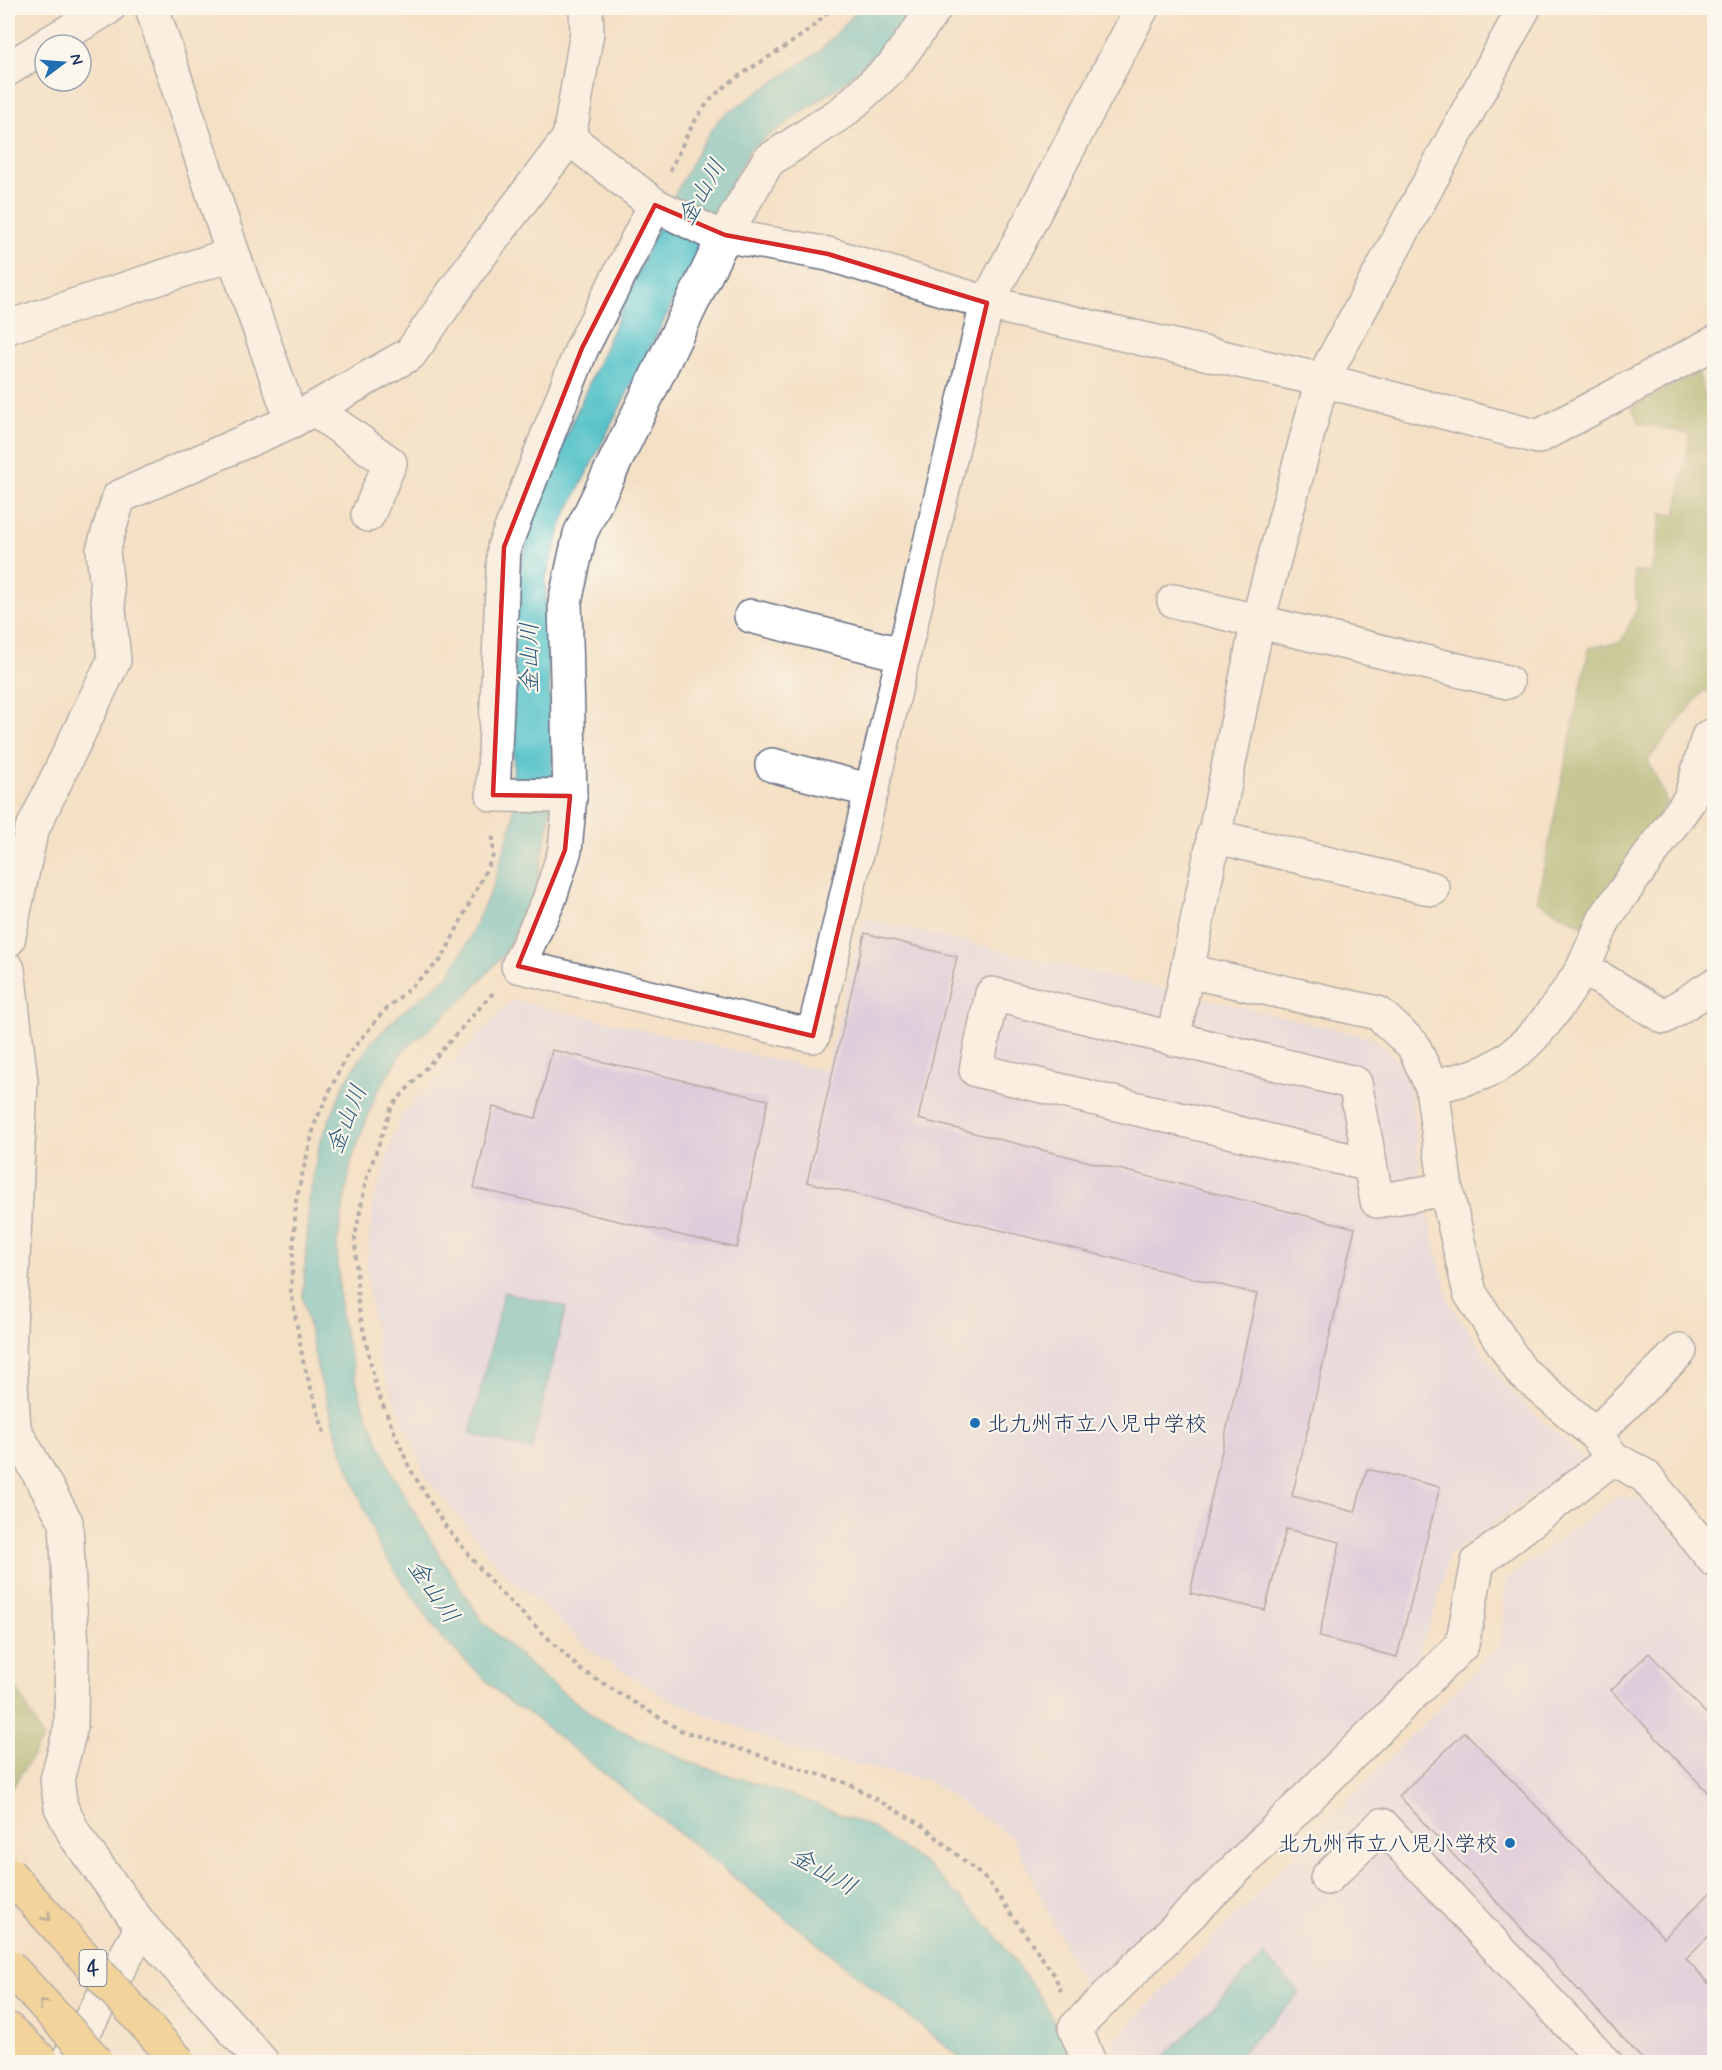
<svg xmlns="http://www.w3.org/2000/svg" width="1722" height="2070" font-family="Mynerve,'Klee One',sans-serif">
<rect width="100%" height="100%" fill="#fbf7ec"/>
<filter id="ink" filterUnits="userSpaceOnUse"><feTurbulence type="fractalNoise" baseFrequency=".0167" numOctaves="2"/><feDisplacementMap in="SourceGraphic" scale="12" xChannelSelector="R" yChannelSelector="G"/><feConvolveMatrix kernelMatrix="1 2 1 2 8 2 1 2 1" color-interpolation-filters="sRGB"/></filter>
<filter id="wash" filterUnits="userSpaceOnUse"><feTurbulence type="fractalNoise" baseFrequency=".008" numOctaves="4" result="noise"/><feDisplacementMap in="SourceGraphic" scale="24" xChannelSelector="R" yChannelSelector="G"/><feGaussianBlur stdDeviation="1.35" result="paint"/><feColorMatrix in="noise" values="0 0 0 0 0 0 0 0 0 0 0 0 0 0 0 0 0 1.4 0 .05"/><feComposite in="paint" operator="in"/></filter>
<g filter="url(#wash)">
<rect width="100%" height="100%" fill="#f4e0c5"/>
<!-- built -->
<g fill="#ddd5f6">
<polygon points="863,918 1373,1038 1398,1060 1411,1093 1422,1194 1450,1303 1507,1388 1584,1459 1448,1556 1436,1608 1414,1665 1133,1965 1085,1989 1013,1838 927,1780 803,1754 667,1698 595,1654 500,1568 426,1477 380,1365 366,1271 373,1204 400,1117 512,1000 826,1071"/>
<polygon points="1618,1496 1640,1498 1714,1578 1714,2062 1119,2062 1111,2043 1501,1644 1506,1579"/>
</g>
<!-- forest -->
<g fill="#90a85a" stroke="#566c5c" stroke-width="1.5">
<polygon points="1698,372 1712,421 1714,423 1714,695 1704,690 1648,760 1667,802 1585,927 1537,901 1589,648 1621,642 1637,609 1634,571 1651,573 1662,513 1676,515 1690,434 1639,423 1632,407"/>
<polygon points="8,1671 43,1738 8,1795"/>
</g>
<!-- water -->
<g fill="#54c2c9" stroke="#387894" stroke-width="1.5">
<polygon points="860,8 916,8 900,31 845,82 750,149 711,221 699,251 563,520 545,580 553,776 549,822 535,893 504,954 464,999 403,1051 376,1094 351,1162 337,1244 341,1319 362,1403 394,1477 435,1548 482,1621 543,1677 601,1721 691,1763 800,1798 873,1828 930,1868 992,1930 1041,1998 1077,2062 966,2062 526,1711 511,1704 442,1638 380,1549 339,1443 317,1367 303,1298 309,1200 319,1145 345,1082 370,1044 399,1015 449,975 464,949 493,886 513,820 515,585 542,491 657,229 700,147 719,119 821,50"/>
<polygon points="504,1292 566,1307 531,1450 470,1434"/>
<polygon points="1264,1955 1300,1993 1231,2062 1169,2062 1164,2057"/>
</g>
<g id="blocks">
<!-- building -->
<g fill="#c6b4f7">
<polygon points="865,933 957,957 918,1119 1355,1228 1292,1496 1355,1512 1367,1469 1440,1487 1397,1657 1319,1637 1340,1542 1286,1529 1265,1610 1190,1593 1257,1294 807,1182"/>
<polygon points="552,1050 768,1100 737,1248 474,1188 493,1107 536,1118"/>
<polygon points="1649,1653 1714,1722 1714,1799 1611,1690"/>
<polygon points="1465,1732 1664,1938 1714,1889 1714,1931 1686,1958 1714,1990 1714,2062 1645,2062 1399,1796"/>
</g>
</g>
</g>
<g filter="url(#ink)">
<use href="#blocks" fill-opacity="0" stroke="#676d82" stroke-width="1.5"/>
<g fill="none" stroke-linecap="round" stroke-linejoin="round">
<!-- minor casing -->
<g stroke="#676d82" stroke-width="36">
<g id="minor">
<polyline points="152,8 233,254 292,421"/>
<polyline points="935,8 893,66 844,111 768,161 725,235 580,534 565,602 570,796 565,850 549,900 518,966 813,1036 987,303 1142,8"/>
<polyline points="1524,8 1322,380 1258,620 1187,971 1378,1013 1413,1045 1432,1087 1446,1189 1470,1293 1521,1371 1595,1434 1613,1458 1645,1476 1714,1560"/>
<polyline points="46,45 108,8"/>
<polyline points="8,69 45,46"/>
<polyline points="569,138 655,205 712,233 828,254 987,303 1322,380 1538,437 1714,343"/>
<polyline points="8,327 233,254"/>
<polyline points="314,409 390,463 368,515"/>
<polyline points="1174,601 1507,682"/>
<polyline points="751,616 904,655"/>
<polyline points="772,765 872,791"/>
<polyline points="570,796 493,795 504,547 582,348 655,205"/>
<polyline points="1213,836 1433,889"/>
<polyline points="8,940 31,832 114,660 103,550 119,497 292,421 410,354 474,263 569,138 587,32 586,8"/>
<polyline points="1583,968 1605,918 1690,799 1708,737"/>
<polyline points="8,969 21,1081 9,1350 14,1429 66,1522 72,1650 71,1726 57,1780 61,1807 76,1837 142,1927 262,2062"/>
<polyline points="1173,1039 1187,971"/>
<path d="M1432,1087C1449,1082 1469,1079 1485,1072C1528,1053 1559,1006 1583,968L1664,1017L1714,985"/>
<polyline points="1370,1165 976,1070 992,994 1355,1083 1377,1201 1446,1189"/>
<polyline points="1595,1434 1680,1351"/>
<polyline points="1327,1878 1382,1825 1605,2062"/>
<polyline points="67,2062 142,1927"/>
<polyline points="1089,2062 1075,2028 1462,1645 1478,1562 1613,1458"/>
</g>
</g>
<!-- highway casing -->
<g stroke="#676d82" stroke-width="36">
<polyline id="highway" points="8,2029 43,2062"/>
</g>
<!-- path -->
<g stroke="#676d82" stroke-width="4" stroke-dasharray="4.5 4.5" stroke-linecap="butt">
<path d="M670,171C685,139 698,106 728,84C762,58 804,41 831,8"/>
<polyline points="493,993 392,1106 366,1180 355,1237 358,1305 376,1388 409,1467 443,1523 495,1587 581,1670 680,1730 849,1784 922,1825 988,1881 1055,1976 1061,1991"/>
<polyline points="324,1433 303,1361 291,1291 296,1200 315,1123 344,1060 383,1012 442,959 493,856 493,832"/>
</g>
<!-- minor -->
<use href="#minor" stroke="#fff" stroke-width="33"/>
<!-- highway -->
<use href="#highway" stroke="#efc469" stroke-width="33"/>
<!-- highway-bridge casing -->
<g stroke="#676d82" stroke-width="36" stroke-linecap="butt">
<g id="highway-bridge">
<polyline points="8,1873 179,2062"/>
<polyline points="8,1965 97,2062"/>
</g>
</g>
<!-- highway-bridge -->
<use href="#highway-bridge" stroke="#efc469" stroke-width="33"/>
</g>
<!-- one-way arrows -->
<defs><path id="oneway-chevron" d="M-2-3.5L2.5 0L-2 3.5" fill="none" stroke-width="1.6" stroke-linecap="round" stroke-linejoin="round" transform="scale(1.5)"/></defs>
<g stroke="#7a7263">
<use href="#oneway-chevron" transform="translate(47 1917) rotate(48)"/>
<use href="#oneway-chevron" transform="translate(43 2004) rotate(-133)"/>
</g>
</g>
<!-- marked area -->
<path d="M0 0H1722V2070H0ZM655,205L725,235L828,254L987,303L813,1036L518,966L565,850L570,796L493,795L504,547L582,348Z" fill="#f4e0c5" fill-opacity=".55" fill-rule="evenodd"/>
<path fill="none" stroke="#d62828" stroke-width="4.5" stroke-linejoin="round" d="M655,205L725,235L828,254L987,303L813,1036L518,966L565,850L570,796L493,795L504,547L582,348Z"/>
<!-- markers -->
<g fill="#1f6fb2" stroke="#fbf7ec" stroke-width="2">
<circle cx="975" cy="1423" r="6"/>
<circle cx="1510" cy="1843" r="6"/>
</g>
<g text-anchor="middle" stroke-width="4.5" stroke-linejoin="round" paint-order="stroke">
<!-- shield labels -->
<rect fill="#fbf7ec" stroke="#5e6b89" stroke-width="1.5" x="79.5" y="1950" width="27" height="36" rx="4.5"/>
<g font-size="21" font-weight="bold" fill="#1b2f5e">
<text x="93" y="1975">4</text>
</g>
<!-- poi labels -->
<g font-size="22" fill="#1b2f5e" stroke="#fbf7ec" text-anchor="start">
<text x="987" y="1431">北九州市立八児中学校</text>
<text x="1498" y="1851" text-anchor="end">北九州市立八児小学校</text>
</g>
<!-- water labels -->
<g font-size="24" font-style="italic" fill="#2c5b7e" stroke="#fbf7ec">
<text transform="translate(701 192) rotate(-60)" y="8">金山川</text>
<text transform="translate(529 658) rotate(-90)" y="8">金山川</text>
<text transform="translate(346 1119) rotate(-68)" y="8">金山川</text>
<text transform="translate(434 1591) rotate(56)" y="8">金山川</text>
<text transform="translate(824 1871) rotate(30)" y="8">金山川</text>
</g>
</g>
<!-- margin -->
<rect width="1722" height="2070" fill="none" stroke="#fbf7ec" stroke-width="30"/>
<!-- north arrow -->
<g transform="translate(63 63) rotate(74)"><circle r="28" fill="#fbf7ec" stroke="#a1a7b3" stroke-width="1.5"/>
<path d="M0-4.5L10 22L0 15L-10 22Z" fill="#1f6fb2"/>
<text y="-9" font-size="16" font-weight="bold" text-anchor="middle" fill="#1b2f5e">N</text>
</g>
</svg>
